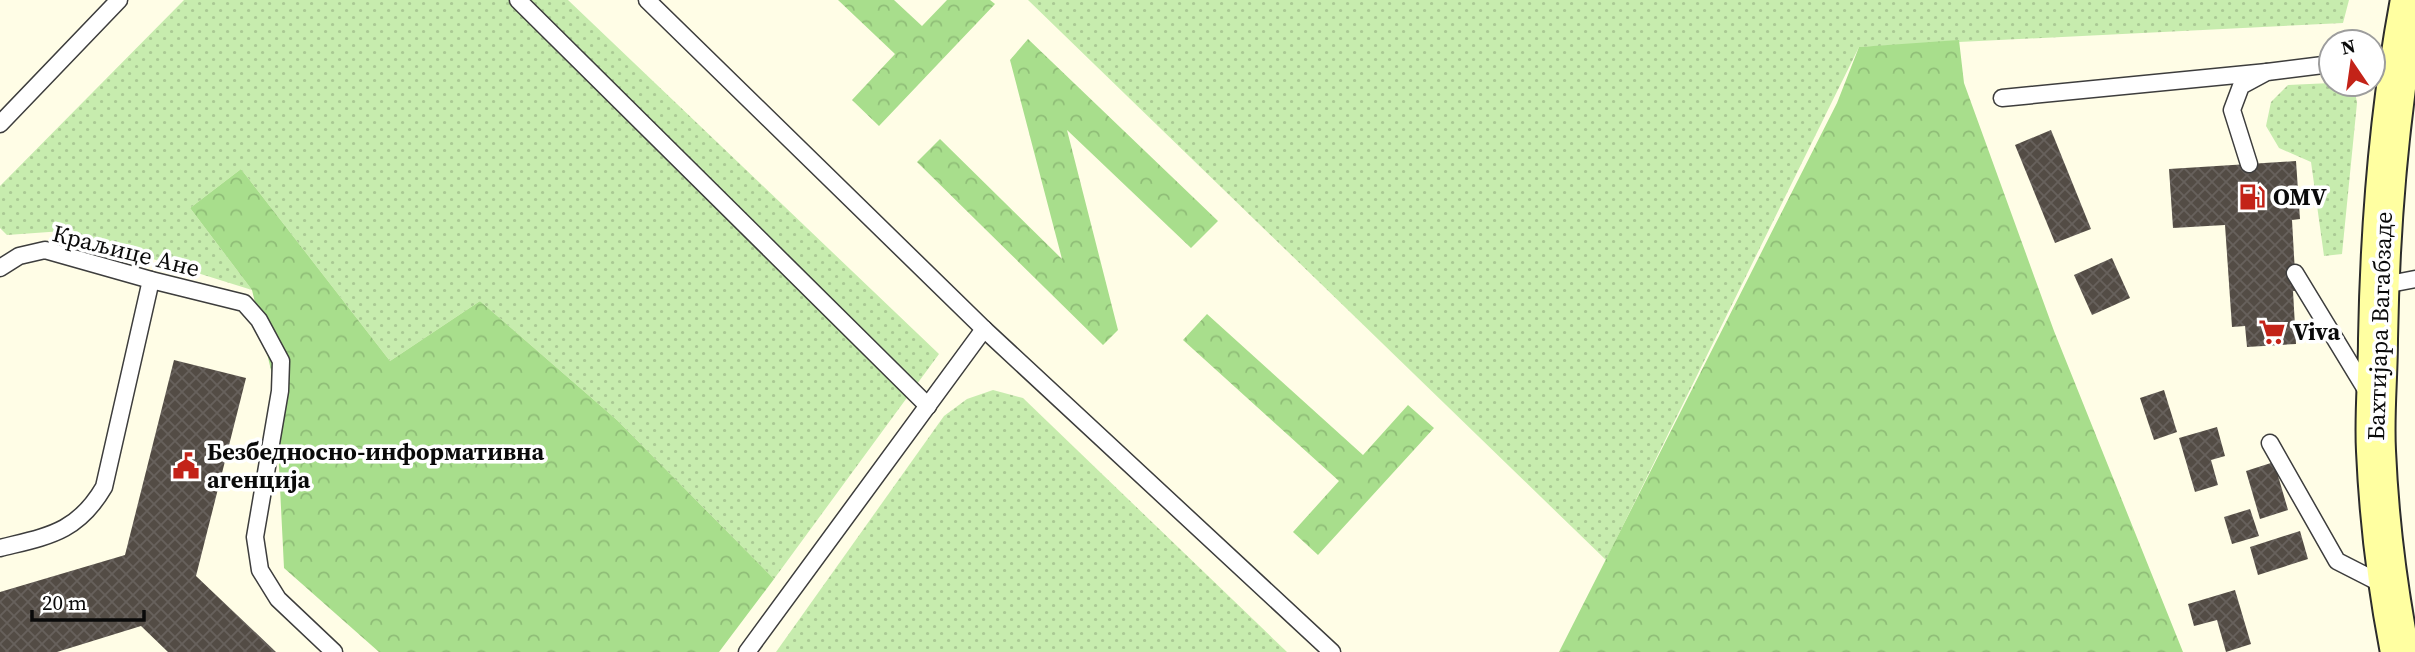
<svg xmlns="http://www.w3.org/2000/svg" width="2415" height="652" font-family="'Source Serif 4',serif">
<defs>
<pattern id="grass-dots" width="8" height="8" patternUnits="userSpaceOnUse" patternTransform="scale(1.75)"><rect width="8" height="8" fill="#c7ecae"/><path d="M2 2h.1M6 6h.1" fill="none" stroke="#aac994" stroke-width="1.8" stroke-linecap="round"/></pattern>
<pattern id="forest-crowns" width="20" height="18" patternUnits="userSpaceOnUse" patternTransform="scale(1.75)"><rect width="20" height="18" fill="#a8de8c"/><path d="M2 6a3 3 0 1 1 6 0M12 15a3 3 0 1 1 6 0" fill="none" stroke="#8fbd77"/></pattern>
<pattern id="building-cross-hatch" width="8" height="8" patternUnits="userSpaceOnUse" patternTransform="scale(1.75)"><rect width="8" height="8" fill="#534c45"/><path d="M0 0l8 8M0 8l8-8" fill="none" stroke="#67615c"/></pattern>
</defs>
<rect width="100%" height="100%" fill="#fffde6"/>
<!-- grass -->
<g fill="url(#grass-dots)">
<polygon points="184,0 568,0 939,354 774,579 617,420 480,301 390,361 241,169 190,208 252,290 63,231 7,235 0,228 0,186"/>
<polygon points="1028,0 2349,0 2343,23 1859,47 1606,560"/>
<polygon points="2331,83 2354,86 2357,103 2342,254 2324,256 2311,162 2279,148 2266,126 2271,102 2288,85"/>
<polygon points="993,390 1023,398 1287,652 776,652 944,416 967,399"/>
</g>
<!-- forest -->
<g fill="url(#forest-crowns)">
<polygon points="838,0 894,0 922,26 947,0 990,0 995,4 879,126 852,100 895,54"/>
<polygon points="1028,39 1218,221 1191,248 1067,130 1118,330 1103,345 917,162 940,139 1062,259 1010,60"/>
<polygon points="1959,40 1964,83 2054,331 2183,652 1559,652 1837,103 1859,47"/>
<polygon points="241,169 390,361 480,301 617,420 774,579 719,652 379,652 284,568 275,387 252,290 190,208"/>
<polygon points="1207,314 1363,455 1408,405 1434,428 1318,555 1293,532 1339,481 1183,340"/>
</g>
<!-- building -->
<g fill="url(#building-cross-hatch)">
<polygon points="2051,130 2091,229 2055,243 2015,145"/>
<polygon points="2296,161 2300,219 2292,220 2296,291 2293,291 2296,344 2247,347 2245,326 2232,327 2225,225 2173,228 2169,169"/>
<polygon points="2112,258 2130,298 2092,315 2074,275"/>
<polygon points="174,360 246,378 196,576 276,652 168,652 141,626 57,652 0,652 0,592 125,555"/>
<polygon points="2164,390 2177,432 2154,440 2140,398"/>
<polygon points="2217,427 2225,456 2211,460 2218,485 2195,492 2179,438"/>
<polygon points="2274,462 2288,510 2260,519 2246,471"/>
<polygon points="2250,509 2259,536 2232,544 2224,517"/>
<polygon points="2300,531 2308,559 2258,575 2250,547"/>
<polygon points="2235,590 2251,644 2226,652 2217,620 2194,626 2188,604"/>
</g>
<g fill="none" stroke-linecap="round" stroke-linejoin="round">
<!-- lane casing -->
<g stroke="#3d3d3d" stroke-width="19">
<g id="lane">
<polyline points="518,0 928,406"/>
<polyline points="647,0 984,329 1332,652"/>
<polyline points="2373,60 2399,57"/>
<polyline points="2002,98 2267,72"/>
<polyline points="0,124 119,0"/>
<polyline points="2249,164 2232,110 2241,86 2267,72 2331,64"/>
<polyline points="0,268 19,256 45,250 151,280 244,303 259,320 281,361 280,391 255,537 260,570 278,599 334,652"/>
<polyline points="2295,273 2368,393"/>
<polyline points="2379,286 2415,279"/>
<polyline points="2270,443 2337,561 2386,586"/>
<path d="M0,548C48,536 77,533 104,487L151,280"/>
<polyline points="747,652 984,329"/>
</g>
</g>
<!-- secondary casing -->
<g stroke="#2c2c2c" stroke-width="42">
<path id="secondary" d="M2400,652C2387,585 2379,519 2376,451C2374,414 2378,376 2378,339C2380,225 2389,112 2410,0"/>
</g>
<!-- lane -->
<use href="#lane" stroke="#fff" stroke-width="16"/>
<!-- secondary -->
<use href="#secondary" stroke="#ffffa1" stroke-width="38"/>
</g>
<!-- icons -->
<defs>
<g id="fuel-bare" transform="scale(2.1)"><path d="M-5.5-6h7V0h2V4h1.3V-2.5L3-4.5l.8-.8L6-3V5H2.5V1h-1V6h-7ZM-4.2-4.7v3.2H.2V-4.7Z" fill="#c32318" stroke="#fff" stroke-width="2.5" paint-order="stroke"/></g>
<g id="supermarket-bare" transform="scale(2.1)"><path d="M-6-5.5h2.5l.6 2H6L4.5 2H-2.5L-4.4-4H-6ZM-1.5 3.2a1.3 1.3 0 1 0 .1 0ZM3 3.2a1.3 1.3 0 1 0 .1 0Z" fill="#c32318" stroke="#fff" stroke-width="2.5" paint-order="stroke"/></g>
<g id="civic-bare" transform="scale(2.1)"><path d="M-.6-6.5H3V-4.5H.6V-3L4-1V1h2V6H-6V1h2V-1L-.6-3ZM-1.2 2.5V6h2.4V2.5Z" fill="#c32318" stroke="#fff" stroke-width="2.5" paint-order="stroke"/></g>
</defs>
<g fill-rule="evenodd">
<use href="#fuel-bare" x="2252" y="197"/>
<use href="#supermarket-bare" x="2272" y="332"/>
<use href="#civic-bare" x="186" y="466"/>
</g>
<g text-anchor="middle" stroke-width="7" stroke-linejoin="round" paint-order="stroke">
<!-- poi labels -->
<g font-size="24" font-weight="bold" fill="#0a0a0a" stroke="#fff" text-anchor="start">
<text x="2273" y="205">OMV</text>
<text x="2293" y="340">Viva</text>
<text x="207" y="460">Безбедносно-информативна<tspan x="207" dy="28">агенција</tspan></text>
</g>
<!-- street labels -->
<g font-size="24" fill="#0a0a0a" stroke="#fff">
<text transform="translate(126 251) rotate(14)" y="8">Краљице Ане</text>
<text transform="translate(2380 326) rotate(-88)" y="8">Бахтијара Вагабзаде</text>
</g>
</g>
<!-- north arrow -->
<g transform="translate(2352 63) rotate(347)"><circle r="33" fill="#ffffff" stroke="#9d9d9d" stroke-width="2"/>
<path d="M0-5L12 26L0 18L-12 26Z" fill="#c32318"/>
<text y="-10" font-size="19" font-weight="bold" text-anchor="middle" fill="#0a0a0a">N</text>
</g>
<!-- scale -->
<path d="M32 610v10h112v-10" fill="none" stroke="#0a0a0a" stroke-width="3.5"/>
<text x="42" y="610" font-size="21" fill="#0a0a0a" stroke="#ffffff" stroke-width="5" paint-order="stroke">20 m</text>
</svg>
